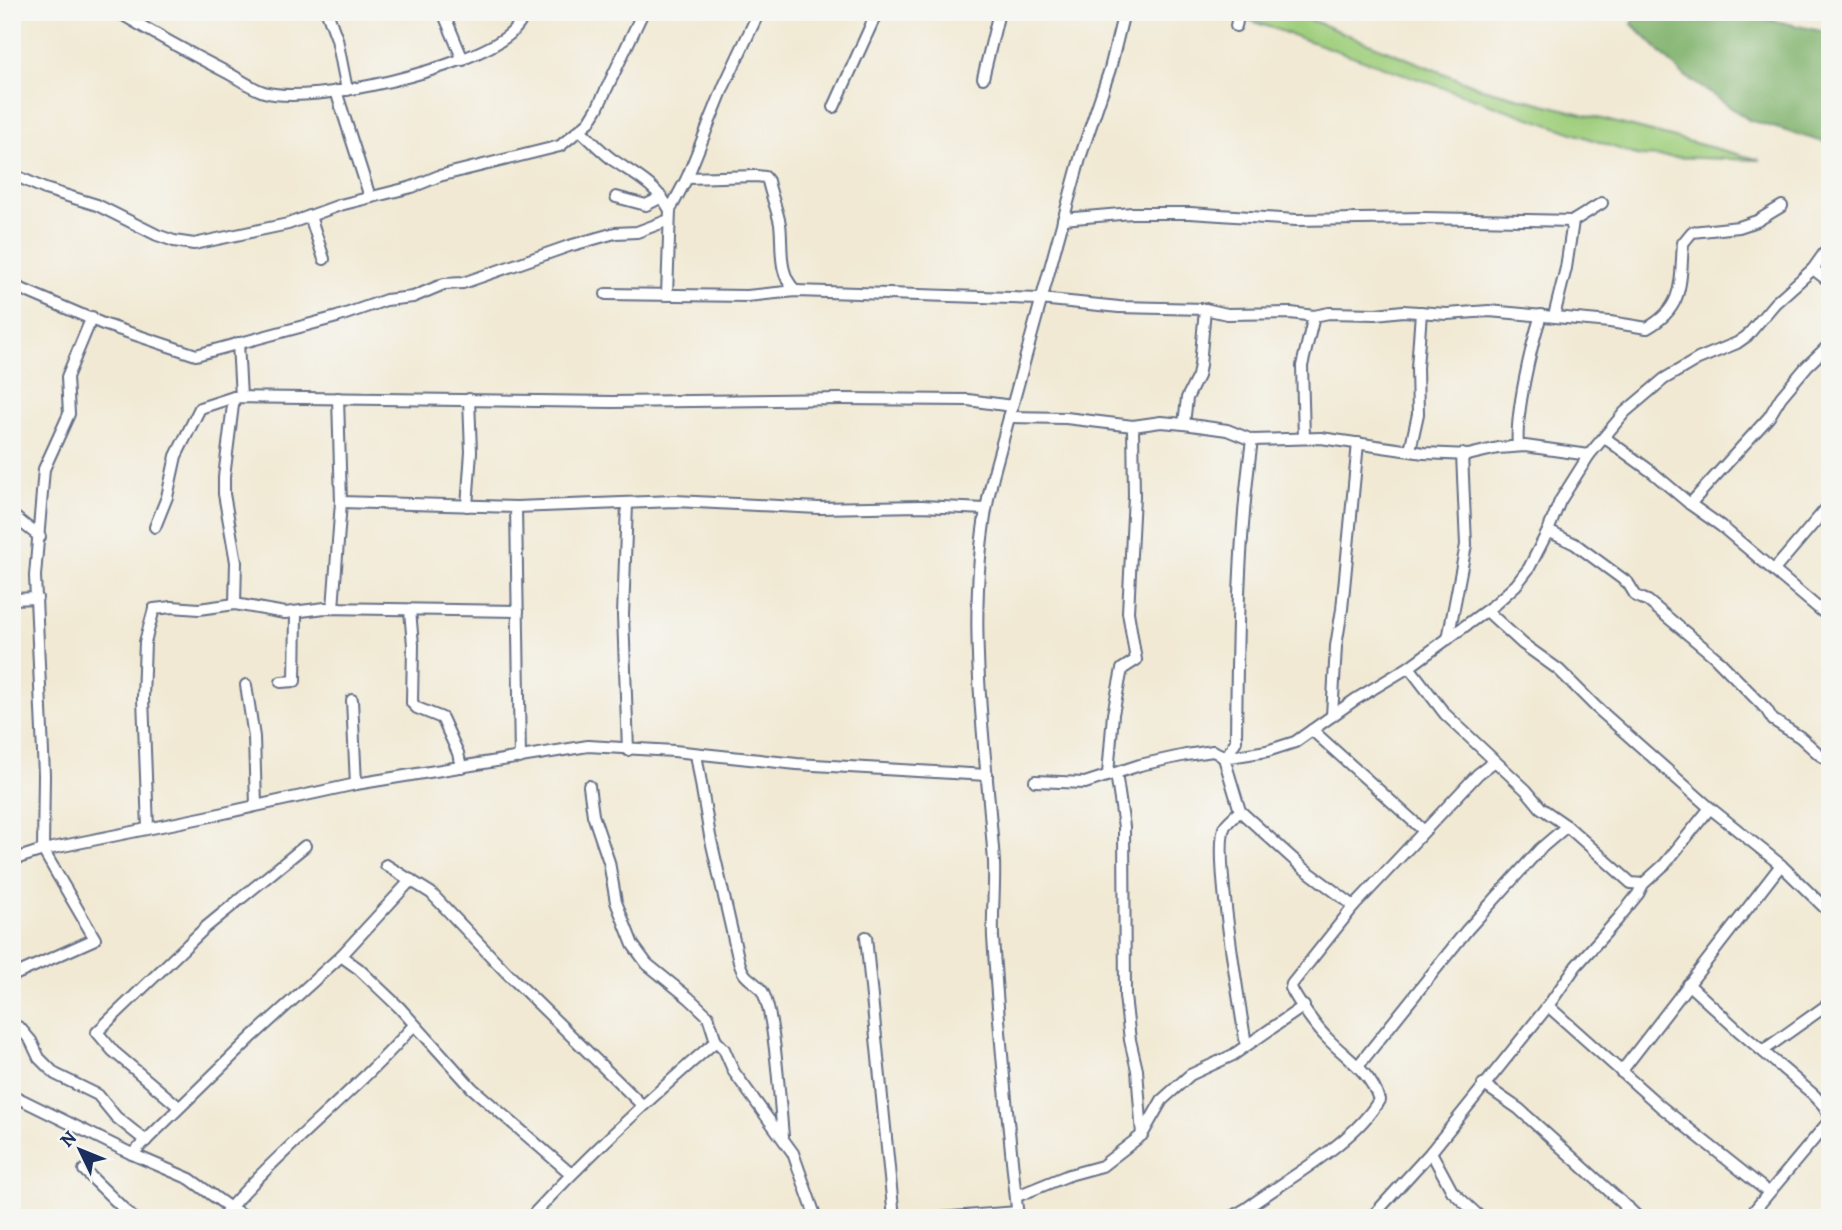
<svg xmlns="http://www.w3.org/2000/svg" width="1842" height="1230" font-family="Alegreya,serif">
<rect width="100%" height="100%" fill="#f6f6f2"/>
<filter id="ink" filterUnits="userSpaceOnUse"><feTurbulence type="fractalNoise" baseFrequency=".0143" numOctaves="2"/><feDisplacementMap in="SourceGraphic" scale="14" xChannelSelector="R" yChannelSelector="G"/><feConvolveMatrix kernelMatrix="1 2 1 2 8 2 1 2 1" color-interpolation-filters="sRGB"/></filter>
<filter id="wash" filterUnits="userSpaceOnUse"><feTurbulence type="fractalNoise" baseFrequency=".00686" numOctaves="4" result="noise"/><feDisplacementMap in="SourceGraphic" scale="28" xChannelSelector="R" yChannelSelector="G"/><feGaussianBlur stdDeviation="1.57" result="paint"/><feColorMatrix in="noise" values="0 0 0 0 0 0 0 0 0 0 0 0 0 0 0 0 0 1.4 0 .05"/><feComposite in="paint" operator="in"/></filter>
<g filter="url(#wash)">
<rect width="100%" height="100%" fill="#f1e9d3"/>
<!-- green -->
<polygon fill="#a0cf7d" stroke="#5e7f6e" stroke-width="2" points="1226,12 1284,12 1301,16 1478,87 1760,160 1639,156"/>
<!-- forest -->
<polygon fill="#80b26c" stroke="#4e7065" stroke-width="2" points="1637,12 1735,12 1830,33 1830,144 1749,120 1681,73 1632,24"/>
</g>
<g filter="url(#ink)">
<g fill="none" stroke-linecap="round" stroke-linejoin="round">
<!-- minor casing -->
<g stroke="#667087" stroke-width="14">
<g id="minor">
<path d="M118,12C153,33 189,53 226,72C238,78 251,88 264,92C314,106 470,68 510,34C517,28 522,21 525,12"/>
<polyline points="327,12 337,39 347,90"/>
<polyline points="443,12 463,60"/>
<polyline points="1236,26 1239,12"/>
<polyline points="983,78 999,12"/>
<polyline points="336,91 370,197"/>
<polyline points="834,107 877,12"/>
<path d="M580,130C591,140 601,151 613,160C635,175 656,185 670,210"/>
<polyline points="12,174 45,189 97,205 157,235 174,241 194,244 288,224 340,205 412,187 439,176 560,146 589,122 597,109 643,12"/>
<path d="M687,178L756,176L765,177L768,181C771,195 777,209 780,224C783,246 777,274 796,291"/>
<polyline points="616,197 646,205 662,197"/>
<polyline points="310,216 324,259"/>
<polyline points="1063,219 1132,213 1190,213 1296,220 1423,218 1573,221"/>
<polyline points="1813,269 1830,282"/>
<polyline points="12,285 103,324 196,355 337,317 386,300 413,297 444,284 463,283 569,246 615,233 637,232 669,220"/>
<polyline points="606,294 747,296 796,291 1040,299 1119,307 1205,309 1200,365 1198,376 1187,398 1184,424"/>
<polyline points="667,295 670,210 687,178 724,86 759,12"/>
<path d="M1205,309L1227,314L1291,313L1314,316L1329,313L1376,314L1403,311L1447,314L1489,311L1610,322L1647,328C1685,307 1680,281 1683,243L1692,232L1739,227L1757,221L1782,206"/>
<polyline points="1554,316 1566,268 1573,221 1602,203"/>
<polyline points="238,343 241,397"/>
<polyline points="234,397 224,477 224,494 236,562 235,604"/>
<polyline points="1009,417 1066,418 1133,426 1161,422 1184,424 1227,430 1252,440 1321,438 1424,453 1468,455 1498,448 1525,446 1589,455"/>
<polyline points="1304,438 1302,366 1314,316"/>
<polyline points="1605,438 1652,472 1690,504 1721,526 1830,618"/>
<path d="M1518,446C1515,414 1531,346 1541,315"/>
<polyline points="1410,450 1418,414 1417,368 1421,312"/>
<polyline points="341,502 516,507 520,758"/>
<polyline points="627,504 623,615 628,750"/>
<polyline points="1690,504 1769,417 1781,397 1807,366 1830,344"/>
<polyline points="467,506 471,452 469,399"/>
<polyline points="516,507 675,501 819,508 921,506 985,509"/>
<polyline points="12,515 40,537"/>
<polyline points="155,527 167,497 176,456 200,408 234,397 612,402 841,399 968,400 1012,406"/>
<polyline points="1548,531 1575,544 1628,583 1636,596 1648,601 1715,657 1766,709 1773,720 1800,737 1820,755 1830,761"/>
<polyline points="1774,570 1830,504"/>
<polyline points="12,599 37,598"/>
<polyline points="333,608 341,502 338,398"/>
<polyline points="410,610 413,645 412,703 417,708 442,718 458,753 461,767"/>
<polyline points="1448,639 1466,545 1462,454"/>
<polyline points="1409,667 1445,714 1495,761"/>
<polyline points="281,682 295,681 296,613"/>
<polyline points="246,685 254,737 256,805"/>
<polyline points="352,700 356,784"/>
<polyline points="1332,716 1336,646 1342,609 1358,443"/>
<polyline points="1312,730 1423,830"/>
<path d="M696,754L710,836L739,962C745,982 753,978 762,991C775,1012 780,1107 783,1136"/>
<polyline points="1219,754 1224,758 1240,811 1302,867 1354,906"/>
<polyline points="1224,758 1267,751 1295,742 1356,699 1409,667 1495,604 1516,585 1529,568 1548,531 1560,501 1589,455 1625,412 1664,379 1698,359 1737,343 1747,336 1775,303 1813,269 1830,245"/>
<polyline points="1116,773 1124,827 1125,996 1130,1040 1137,1070 1142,1135"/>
<polyline points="1108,774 1113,714 1122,669 1136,660 1128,612 1134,496 1133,426"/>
<path d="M1035,781L1085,783L1140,765L1186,755L1213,751L1223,756L1228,754L1236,741C1237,641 1238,540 1252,440"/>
<polyline points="589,786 593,815 609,862 616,902 633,945 647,964 689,998 708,1016 716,1041 724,1049 734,1072 793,1153 816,1218"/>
<polyline points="1710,808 1781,865 1830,913"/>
<path d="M1240,811C1236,815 1228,821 1225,826C1212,849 1241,1011 1246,1045"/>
<polyline points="148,828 143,698 145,642 154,609 172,607 199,609 235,604 285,613 325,608 518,611"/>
<polyline points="12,860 43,850 206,817 356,784 588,746 674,751 797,764 987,775"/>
<polyline points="386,865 431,893 505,971 642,1105"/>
<polyline points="866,937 894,1218"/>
<polyline points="341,956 411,880"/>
<polyline points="12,976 95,939 43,850 44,775 35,576 44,469 69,414 67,377 92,317"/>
<polyline points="1688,984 1740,1032 1814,1095 1824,1106 1830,1117"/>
<polyline points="1548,1006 1660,1106 1768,1192"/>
<polyline points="12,1024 20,1028 31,1041 39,1058 55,1074 98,1095 116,1117 146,1141"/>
<polyline points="1764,1050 1830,1003"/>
<polyline points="1358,1066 1467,930 1540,849 1567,826"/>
<polyline points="1621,1072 1781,865"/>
<polyline points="1483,1084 1519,1109 1639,1218"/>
<polyline points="12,1095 132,1154 190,1179 230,1208 249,1218"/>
<polyline points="179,1107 113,1051 97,1032 206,927 305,846"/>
<polyline points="1431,1152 1452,1191 1481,1218"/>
<polyline points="132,1154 253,1036 341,956 359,969 399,1007 472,1088 570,1173"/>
<polyline points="84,1170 133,1218"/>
<polyline points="1017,1196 1069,1175 1102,1166 1142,1135 1162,1100 1190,1075 1233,1055 1304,1006"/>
<path d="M221,1218C280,1148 354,1094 414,1025"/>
<path d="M530,1218C588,1155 651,1097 716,1041"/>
<polyline points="939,1218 1018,1212"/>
<path d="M1018,1218C1008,1125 999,1031 993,937C992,912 995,887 994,862C985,734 962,604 993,476L1081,155L1110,69L1124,12"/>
<path d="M1230,1218L1247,1208C1287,1179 1355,1142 1379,1100C1371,1072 1346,1058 1327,1038C1316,1027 1298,1002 1291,988L1292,984L1354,906L1478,774L1495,761L1526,790L1541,808L1567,826L1631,883L1643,884"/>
<polyline points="1371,1218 1431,1152 1548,1006 1576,966 1618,919 1638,894 1643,884 1665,864 1710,808 1596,707 1559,670 1523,644 1487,611"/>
<polyline points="1618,1218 1628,1207"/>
<polyline points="1748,1218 1830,1120"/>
</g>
</g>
<!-- minor -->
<use href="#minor" stroke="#fff" stroke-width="10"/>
</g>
</g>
<!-- margin -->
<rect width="1842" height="1230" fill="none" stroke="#f6f6f2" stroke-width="42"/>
<!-- north arrow -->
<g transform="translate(80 1150) rotate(313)" stroke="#f6f6f2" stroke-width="5" paint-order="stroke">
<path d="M0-5L12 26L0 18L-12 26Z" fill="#1b2f5e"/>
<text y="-10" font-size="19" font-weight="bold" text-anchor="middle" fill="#1b2f5e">N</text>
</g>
</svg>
